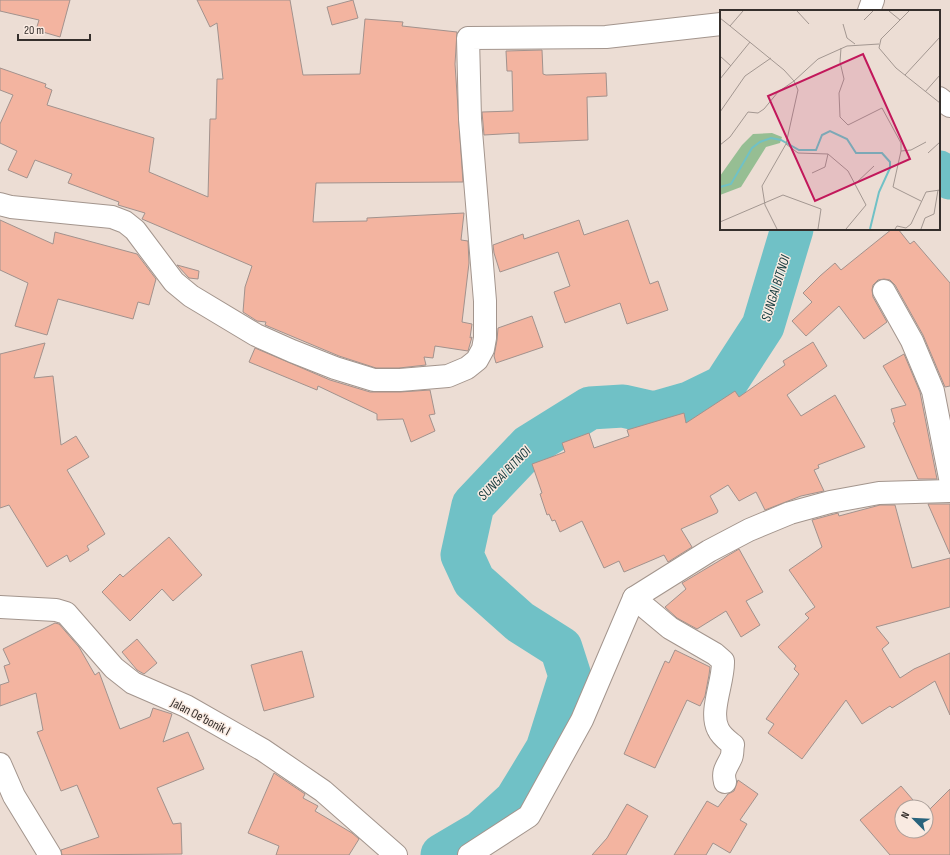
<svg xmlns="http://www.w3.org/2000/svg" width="950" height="855" font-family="'Sofia Sans Condensed',sans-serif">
<rect width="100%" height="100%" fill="#ecddd4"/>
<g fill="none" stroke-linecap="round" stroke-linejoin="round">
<!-- river -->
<g stroke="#70c1c6" stroke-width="43">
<polyline points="939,172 950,178"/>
<polyline points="442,855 481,832 516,800 547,749 570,676 561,648 520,622 474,581 462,555 473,505 529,446 590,408 623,406 654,413 689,403 724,386 763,326 792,229"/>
</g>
</g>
<!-- building -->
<g fill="#f3b4a0" stroke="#a2928d">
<polygon points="0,0 70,0 60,37 36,30 39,20 0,11"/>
<polygon points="197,0 290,0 303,75 360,74 365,19 403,22 402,26 457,32 455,64 463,182 316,183 313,222 367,221 367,218 464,213 461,240 468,241 469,263 462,322 472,324 470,338 472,337 468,351 435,346 433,358 424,357 426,365 399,368 376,368 339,356 265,325 266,322 257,321 243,312 245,287 252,266 142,219 145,213 118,205 119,202 68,183 72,174 35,160 27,178 8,170 17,151 0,143 0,124 13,95 0,90 0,68 46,84 45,87 52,90 47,105 154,138 149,172 208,197 210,119 216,119 217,79 223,79 217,23 210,27"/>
<polygon points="353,0 358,18 332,25 327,7"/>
<polygon points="542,50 543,74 546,75 606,73 607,96 587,97 588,140 519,143 519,133 484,135 482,112 513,111 512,71 507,71 506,51"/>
<polygon points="0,220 53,244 55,232 137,254 156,279 149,305 138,302 133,319 58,299 47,335 15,326 28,283 0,270"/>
<polygon points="579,220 584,235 628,220 650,284 658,281 668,310 627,324 620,303 565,323 554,292 570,286 558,252 500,272 494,253 493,245 523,234 524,239"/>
<polygon points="892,229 898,229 910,244 914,241 950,283 950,386 945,387 923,335 895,285 890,280 884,279 878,280 873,285 872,290 873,297 887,322 864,339 839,306 806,336 792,321 812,302 803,293 820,276 835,263 841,270"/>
<polygon points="177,265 199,271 198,279 189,278"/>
<polygon points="532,316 543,347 496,363 494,356 497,340 498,328"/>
<polygon points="813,342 827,366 787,395 801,416 835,395 865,447 818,465 819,468 814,470 824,491 801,496 765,510 756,492 739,501 728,485 710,496 718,511 717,513 681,529 692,547 668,562 664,555 624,572 619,561 604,568 582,521 560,532 555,520 552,521 549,514 547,515 540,494 542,493 532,464 565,452 562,443 589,433 594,448 629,436 627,430 684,413 686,423 735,391 739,397 785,365 783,361"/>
<polygon points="45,343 34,378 53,376 61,445 76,436 89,457 67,470 105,534 87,546 89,550 70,562 67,555 47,567 9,505 0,508 0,354"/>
<polygon points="255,348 330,380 370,392 400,392 430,390 435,414 429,415 435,431 411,442 403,419 377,420 377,414 318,386 317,390 249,362"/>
<polygon points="904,354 920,392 937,479 918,479 893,423 895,422 891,409 906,405 883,366"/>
<polygon points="928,504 950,504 950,554"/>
<polygon points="880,505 895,505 912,568 950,558 950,607 876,627 889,643 882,649 900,678 914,669 950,653 950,715 935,681 892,708 890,706 862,724 846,700 802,759 768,733 774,724 766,719 799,674 794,669 796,666 778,647 809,618 805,614 815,607 789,570 822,547 812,520 838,513 839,516"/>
<polygon points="169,537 202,575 173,601 162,589 130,621 102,592 120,574 123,577"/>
<polygon points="739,549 763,592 746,601 760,625 741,637 726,611 697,629 677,618 665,607 686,589 682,583"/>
<polygon points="55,623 59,624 79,647 95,675 99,672 120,729 150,717 153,708 172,714 163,742 188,732 204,769 157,788 173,824 181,823 182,854 62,855 61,850 99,837 77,785 61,791 37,732 43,730 36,693 0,706 0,685 9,682 4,666 10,664 3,649"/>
<polygon points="137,639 157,663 144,674 137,670 122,652"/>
<polygon points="675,650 710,667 709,675 705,696 700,706 687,700 655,768 624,754 665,661 669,663"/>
<polygon points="302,651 314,697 264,711 251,665"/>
<polygon points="274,773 305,794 303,798 318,806 315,811 352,833 359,839 349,855 276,855 279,846 248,833"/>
<polygon points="738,780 758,794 740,820 747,824 730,853 713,843 706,855 674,855 707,801 718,807 728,794 734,791"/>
<polygon points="901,786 919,807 902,807 902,831 926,831 926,813 950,789 950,855 890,855 860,820"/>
<polygon points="627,804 648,816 626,855 592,855 607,838"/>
</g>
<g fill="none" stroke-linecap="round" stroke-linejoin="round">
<!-- minor casing -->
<g stroke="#a3958d" stroke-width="24">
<g id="minor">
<polyline points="869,11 873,0"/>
<polyline points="939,98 950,106"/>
<polyline points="0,204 11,207 112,217 125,222 135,230 174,282 191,296 256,335 292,351 335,368 374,380 400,380 448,376 467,368 477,360 483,349 485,338 485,301 470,119 468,38 606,37 721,24"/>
<polyline points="884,291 912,341 933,391 950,478"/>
<path d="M634,598L670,628L715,654L723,661C724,681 709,711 718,729C721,736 727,740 733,745C732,749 733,754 731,758C727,767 722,771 725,782"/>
<polyline points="0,607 56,610 66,613 114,668 133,683 186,706 263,750 323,791 396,855"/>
<polyline points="0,764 14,796 50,855"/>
<polyline points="469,855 529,816 582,720 634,598 709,551 749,530 790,513 830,502 879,493 950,491"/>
</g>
</g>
<!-- minor -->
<use href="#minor" stroke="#fff" stroke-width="22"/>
</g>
<g text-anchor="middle" stroke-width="3" stroke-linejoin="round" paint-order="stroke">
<!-- street labels -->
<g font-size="13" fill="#352f2c" stroke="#f9eae1">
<text transform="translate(201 716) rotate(28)" y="5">Jalan Oe'bonik I</text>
</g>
<!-- water labels -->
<g font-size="14" font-style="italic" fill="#12393c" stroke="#f9eae1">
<text transform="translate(775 288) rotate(-73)" y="5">SUNGAI BITNOI</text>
<text transform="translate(504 473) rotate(-46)" y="5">SUNGAI BITNOI</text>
</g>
</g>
<!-- overview -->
<g transform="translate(720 10)">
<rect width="220" height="220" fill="#ecddd4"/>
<path d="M52,123L62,127L60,133L46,137L21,177L0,185V166L22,135L33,124Z" fill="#96be93"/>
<path fill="none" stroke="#70c1c6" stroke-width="2" d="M0,177L11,174L32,138L40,132L51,128L61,130L79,140H96L102,125L110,121L127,129L136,143H162L170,152V158L159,182L150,219"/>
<path fill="none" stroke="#a39791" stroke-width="1" d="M23,1L10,16L64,60L74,71L78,80L66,134L42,176L45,195L57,219M77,1L89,14M169,1L180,10M189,1L161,29L159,38L176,58L220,93M0,8L10,16M144,10L153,1M123,14L127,28L135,34M121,38L120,52L124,69L119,83L120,107L128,115L162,98L181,133V141L173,177L201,191M0,46L11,56M185,65L220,27M0,69L30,32M205,82L220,65M0,102L25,66L51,48M66,134L78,143L108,144L128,161L146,195L126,219M0,135L10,127L28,102L38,103L44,99L58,82L74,71L98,49L127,36L159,34M181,141L191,140L206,132M208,143L220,132M92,163L105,157L108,144M135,174L154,156M0,212L63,185L101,199L98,219M175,219L177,216L186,218L191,214L206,182L220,180M201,219L205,208L214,204L218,180"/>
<path fill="#c2185b" fill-opacity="0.15" stroke="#c2185b" stroke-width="2" d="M143,44L190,149L95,191L48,86Z"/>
<rect width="220" height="220" fill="none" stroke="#352f2c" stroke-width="2"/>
</g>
<!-- north arrow -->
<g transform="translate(914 819) rotate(294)"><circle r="19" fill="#f9eae1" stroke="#ab9f99"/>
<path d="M0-3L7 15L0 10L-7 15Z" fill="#28637c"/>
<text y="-6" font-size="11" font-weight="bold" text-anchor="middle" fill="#352f2c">N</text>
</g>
<!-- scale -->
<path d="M18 34v6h72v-6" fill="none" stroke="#352f2c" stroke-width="2"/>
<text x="24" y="34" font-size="12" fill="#352f2c" stroke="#f9eae1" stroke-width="3" paint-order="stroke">20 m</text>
</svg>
